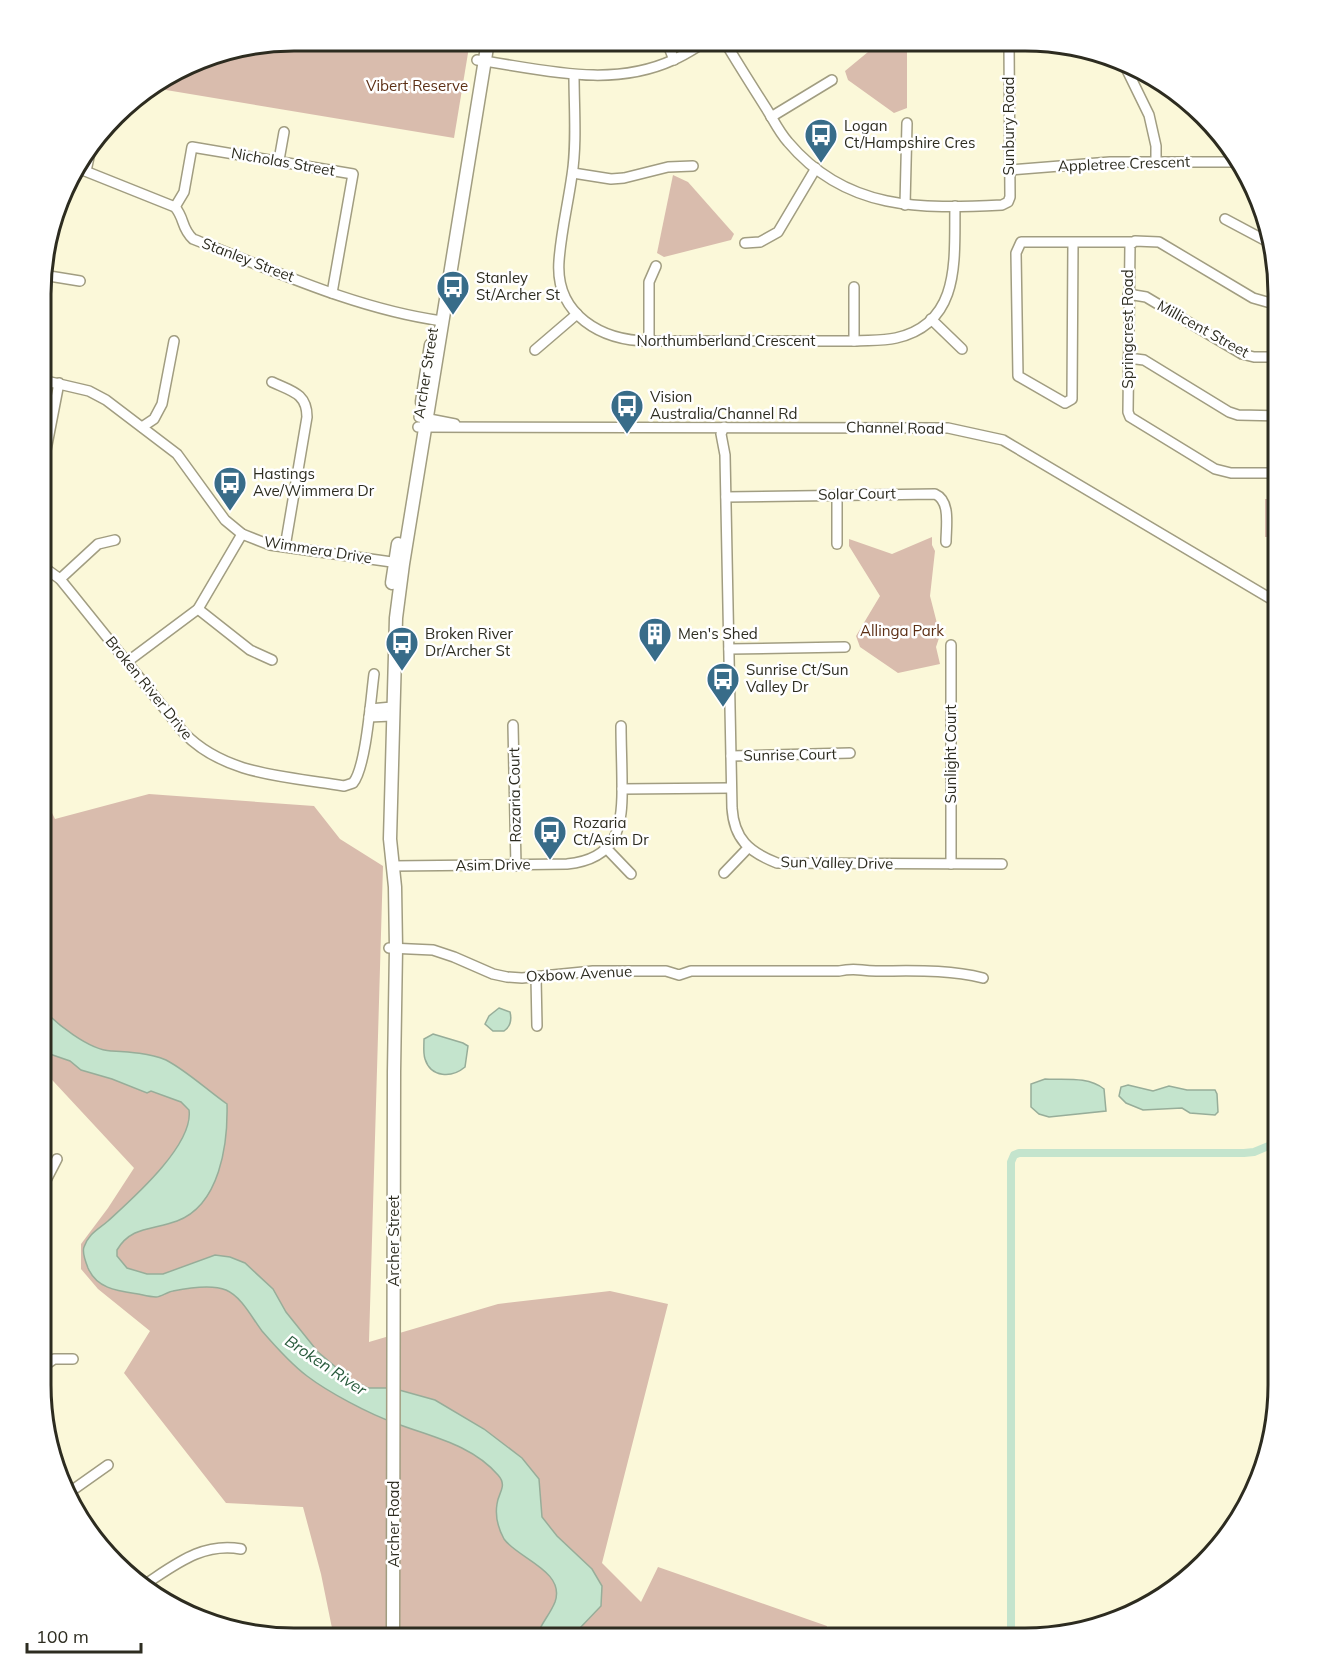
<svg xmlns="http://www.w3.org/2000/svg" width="1319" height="1679" font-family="Mulish,sans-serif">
<rect width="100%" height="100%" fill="#fbf8d9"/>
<!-- green -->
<g fill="#d9bcad">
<polygon points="294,41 470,41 454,138 154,88 212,54"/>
<polygon points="885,42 892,42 895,49 907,52 907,108 894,113 848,80 845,71 868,52"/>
<polygon points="673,175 688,182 734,234 731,240 664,257 657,253"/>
<rect x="1265" y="499" width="13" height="38"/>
<polygon points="932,537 932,545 935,551 930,596 940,635 936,647 940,664 898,673 860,647 856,636 880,596 849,546 849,539 892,554"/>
<polygon points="42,793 55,819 149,794 314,806 340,839 383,866 369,1342 498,1304 610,1291 668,1304 602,1563 641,1602 658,1567 827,1626 825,1638 334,1638 321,1574 303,1507 226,1503 124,1373 150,1331 98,1289 81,1269 81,1244 108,1208 134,1168 41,1068"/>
</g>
<!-- water -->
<g fill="#c4e4cd" stroke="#97ad99" stroke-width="1.5">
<path d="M41,1007C55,1023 89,1050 111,1051C129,1052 149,1053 166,1060C187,1071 207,1090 227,1104C228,1144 220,1205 177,1221C153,1230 131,1226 117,1250V1256L127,1268L147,1274H163L215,1255L230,1257L245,1263L273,1289L286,1312L318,1352L351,1380L368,1388H392L435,1400L484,1429L522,1458L539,1479L542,1517L557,1536L592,1569L602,1586L601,1606L578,1630L577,1638H536C540,1624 550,1615 555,1602C566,1571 517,1558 504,1539C498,1528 495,1516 497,1504C498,1493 508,1486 498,1475C471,1444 431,1437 395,1423C369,1414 328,1392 307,1376C291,1364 275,1346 262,1331C252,1318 242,1297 226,1290C211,1284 188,1288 173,1291C167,1292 161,1297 156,1297C150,1297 143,1295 138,1294C118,1291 97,1289 88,1268C86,1263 82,1252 84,1247C88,1234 99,1229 108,1221C132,1199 194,1145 189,1110L181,1102L151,1091L147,1093L112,1079L81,1070L70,1061L41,1051Z"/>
<path d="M499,1008L510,1012C512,1020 511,1026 504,1031H493L485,1024L489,1016Z"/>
<path d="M433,1034L463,1043L468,1046L465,1067C452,1078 431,1078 425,1059C423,1053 424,1046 424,1039Z"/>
<path d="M1045,1079C1064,1080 1088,1076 1104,1089L1106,1111L1049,1117L1039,1114L1031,1107V1084Z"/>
<polygon points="1128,1085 1153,1091 1169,1086 1187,1090 1215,1090 1217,1094 1218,1112 1215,1115 1190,1113 1182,1108 1143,1110 1126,1103 1119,1096 1121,1087"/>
</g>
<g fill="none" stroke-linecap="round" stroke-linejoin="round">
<!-- canal -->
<polyline stroke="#c4e4cd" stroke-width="8" points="1011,1638 1011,1162 1014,1155 1019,1153 1244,1153 1254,1152 1278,1142"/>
<!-- minor casing -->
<g stroke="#a19d81" stroke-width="12">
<g id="minor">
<polyline points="667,42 674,60"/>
<path d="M725,42C738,64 752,86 766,108C773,119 779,132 788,142C846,211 921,209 1002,205L1008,202L1010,197L1009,43"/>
<path d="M477,60C542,69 610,89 673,60C685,55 695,48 705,42"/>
<polyline points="1126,68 1149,115 1156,146 1156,162"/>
<path d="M574,75C574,108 577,143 572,175C568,204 561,232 559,261C555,315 602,341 649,341H854C868,340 883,341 896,338C962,323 954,258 955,206"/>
<polyline points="771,117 832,80"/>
<polyline points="279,160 284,132"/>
<path d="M75,167L175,207C185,219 181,228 193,239C275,271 356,309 442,321"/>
<polyline points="1010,170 1110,162 1239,162"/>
<polyline points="86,171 91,148"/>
<polyline points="573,173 611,179 624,178 668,167 693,166"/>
<polyline points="905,205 907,123"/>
<polyline points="175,207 184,192 192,147 353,174 332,293"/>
<polyline points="1225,219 1272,244"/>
<path d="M1073,242L1072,399L1065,403L1018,376L1016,253L1021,242C1058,242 1095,242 1131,242"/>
<polyline points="745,243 760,242 778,232 816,168"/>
<polyline points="43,275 80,281"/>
<polyline points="854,287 854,341"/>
<polyline points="1128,294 1146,297 1242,354 1254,357 1278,357"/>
<polyline points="931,319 962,349"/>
<polyline points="649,341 649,282 656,266"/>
<polyline points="535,350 577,314"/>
<polyline points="1128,358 1144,360 1229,412 1238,415 1278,416"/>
<polyline points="42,380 89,391 106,400 177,454 225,520 242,534 270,545 399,563"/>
<path d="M272,382C291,391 307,393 307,417L285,547"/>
<polyline points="419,417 455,424"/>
<polyline points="142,427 154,419 162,404 174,341"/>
<polyline points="418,427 948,428 1003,440 1278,603"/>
<path d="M724,427L721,434L725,455L732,808C734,839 749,852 777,863L1002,864"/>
<polyline points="46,450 59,383"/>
<polyline points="1278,473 1231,473 1215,469 1130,417 1128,412 1130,245 1135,241 1159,242 1253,298 1267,302 1278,302"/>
<polyline points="837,495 837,544"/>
<path d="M726,497L935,494C951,501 946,526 946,542"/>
<path d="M42,566L60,579L73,595L184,733C225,775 284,776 338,785L344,786L353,783C366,768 371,696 374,674"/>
<polyline points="60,579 98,544 115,540"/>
<polyline points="198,609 250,650 272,660"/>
<polyline points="951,645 951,864"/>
<polyline points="729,649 845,647"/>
<polyline points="127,662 198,609 242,534"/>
<polyline points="370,709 392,707"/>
<polyline points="369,717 392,716"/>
<polyline points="513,725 516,866"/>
<polyline points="731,756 850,753"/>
<polyline points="622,789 731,788"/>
<polyline points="607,849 631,874"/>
<path d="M393,866L567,864C618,859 623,826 622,783C622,764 621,745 621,726"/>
<polyline points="724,873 748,848"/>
<path d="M389,948L433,950L454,957L493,974L507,977L522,978L593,971H666L679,975L691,971H839C857,967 859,971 876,971C912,971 948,969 983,978"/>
<polyline points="536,977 537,1026"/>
<polyline points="41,1190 57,1159"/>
<polyline points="41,1368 54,1359 73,1359"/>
<polyline points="67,1494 108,1465"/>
<path d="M144,1585C175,1565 202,1542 241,1549"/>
</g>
</g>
<!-- major casing -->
<g stroke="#a19d81" stroke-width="15">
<g id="major">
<polyline points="422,402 431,345"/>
<polyline points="392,583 398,544"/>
<polyline points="393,1638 394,1072 396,948 395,887 390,839 396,618 403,564 488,41"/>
</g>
</g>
<!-- minor -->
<use href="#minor" stroke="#fff" stroke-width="9"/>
<!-- major -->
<use href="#major" stroke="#fff" stroke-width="12"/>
</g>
<!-- icons -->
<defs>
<g id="bus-pin" transform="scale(1.725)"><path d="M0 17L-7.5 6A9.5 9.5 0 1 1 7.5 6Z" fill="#386c89" stroke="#fff"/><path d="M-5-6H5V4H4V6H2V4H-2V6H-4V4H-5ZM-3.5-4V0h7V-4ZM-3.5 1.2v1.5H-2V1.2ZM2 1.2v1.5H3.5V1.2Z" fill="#fff"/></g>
<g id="building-pin" transform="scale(1.725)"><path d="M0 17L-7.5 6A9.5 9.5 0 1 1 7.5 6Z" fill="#386c89" stroke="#fff"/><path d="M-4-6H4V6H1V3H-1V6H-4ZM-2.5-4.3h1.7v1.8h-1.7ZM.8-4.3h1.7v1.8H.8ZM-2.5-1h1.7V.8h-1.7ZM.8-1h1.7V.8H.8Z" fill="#fff"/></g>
</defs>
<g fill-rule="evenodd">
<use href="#bus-pin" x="821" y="135"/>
<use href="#bus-pin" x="453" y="287"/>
<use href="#bus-pin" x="627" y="406"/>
<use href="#bus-pin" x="230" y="483"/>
<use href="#building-pin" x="655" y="634"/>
<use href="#bus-pin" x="402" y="643"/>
<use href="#bus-pin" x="723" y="679"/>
<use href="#bus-pin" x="550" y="832"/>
</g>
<g text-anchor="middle" stroke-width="5" stroke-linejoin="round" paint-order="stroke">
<!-- park labels -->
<g font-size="15" fill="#5c2f15" stroke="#fff">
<text x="417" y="91">Vibert Reserve</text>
<text x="902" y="636">Allinga Park</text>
</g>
<!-- poi labels -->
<g font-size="15" fill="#2d2c20" stroke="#fff" text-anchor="start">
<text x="844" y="131">Logan<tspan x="844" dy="17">Ct/Hampshire Cres</tspan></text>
<text x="476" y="283">Stanley<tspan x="476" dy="17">St/Archer St</tspan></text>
<text x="650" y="402">Vision<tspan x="650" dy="17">Australia/Channel Rd</tspan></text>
<text x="253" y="479">Hastings<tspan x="253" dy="17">Ave/Wimmera Dr</tspan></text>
<text x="425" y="639">Broken River<tspan x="425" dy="17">Dr/Archer St</tspan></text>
<text x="678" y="639">Men's Shed</text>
<text x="746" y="675">Sunrise Ct/Sun<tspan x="746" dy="17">Valley Dr</tspan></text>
<text x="573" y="828">Rozaria<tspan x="573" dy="17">Ct/Asim Dr</tspan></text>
</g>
<!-- street labels -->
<g font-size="15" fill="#2d2c20" stroke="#fff">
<text transform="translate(1009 126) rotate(-90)" y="5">Sunbury Road</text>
<text transform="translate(283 162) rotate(10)" y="5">Nicholas Street</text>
<text transform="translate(1124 164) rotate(-2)" y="5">Appletree Crescent</text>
<text transform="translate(248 260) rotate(21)" y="5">Stanley Street</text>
<text transform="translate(1128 329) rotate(-90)" y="5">Springcrest Road</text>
<text transform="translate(1203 329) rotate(29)" y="5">Millicent Street</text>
<text x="726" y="346">Northumberland Crescent</text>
<text transform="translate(426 373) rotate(-81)" y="5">Archer Street</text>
<text transform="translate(895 428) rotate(1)" y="5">Channel Road</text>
<text transform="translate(857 494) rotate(-1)" y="5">Solar Court</text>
<text transform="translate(318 550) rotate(9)" y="5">Wimmera Drive</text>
<text transform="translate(149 688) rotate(51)" y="5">Broken River Drive</text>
<text transform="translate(951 754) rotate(-90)" y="5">Sunlight Court</text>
<text transform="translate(790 755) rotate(-1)" y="5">Sunrise Court</text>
<text transform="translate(515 795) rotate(-91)" y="5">Rozaria Court</text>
<text transform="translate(837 863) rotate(1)" y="5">Sun Valley Drive</text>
<text transform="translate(493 865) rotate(-1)" y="5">Asim Drive</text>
<text transform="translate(579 974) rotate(-3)" y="5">Oxbow Avenue</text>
<text transform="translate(394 1241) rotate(-90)" y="5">Archer Street</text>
<text transform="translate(394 1524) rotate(-90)" y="5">Archer Road</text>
</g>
<!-- water labels -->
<g font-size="16" font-style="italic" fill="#26593a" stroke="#fff">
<text transform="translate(326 1365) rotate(34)" y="6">Broken River</text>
</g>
</g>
<!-- crop -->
<path d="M0 0H1319V1679H0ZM294 51H1025A243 243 0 0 1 1268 294V1385A243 243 0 0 1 1025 1628H294A243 243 0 0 1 51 1385V294A243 243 0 0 1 294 51Z" fill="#fff" fill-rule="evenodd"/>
<path fill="none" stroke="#2d2c20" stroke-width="3" d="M294 51H1025A243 243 0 0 1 1268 294V1385A243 243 0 0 1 1025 1628H294A243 243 0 0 1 51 1385V294A243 243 0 0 1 294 51Z"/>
<!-- scale -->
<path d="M27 1643v9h114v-9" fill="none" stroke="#2d2c20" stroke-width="3"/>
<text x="36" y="1643" font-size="18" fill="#2d2c20" stroke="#ffffff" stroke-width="4.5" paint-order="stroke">100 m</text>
</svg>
